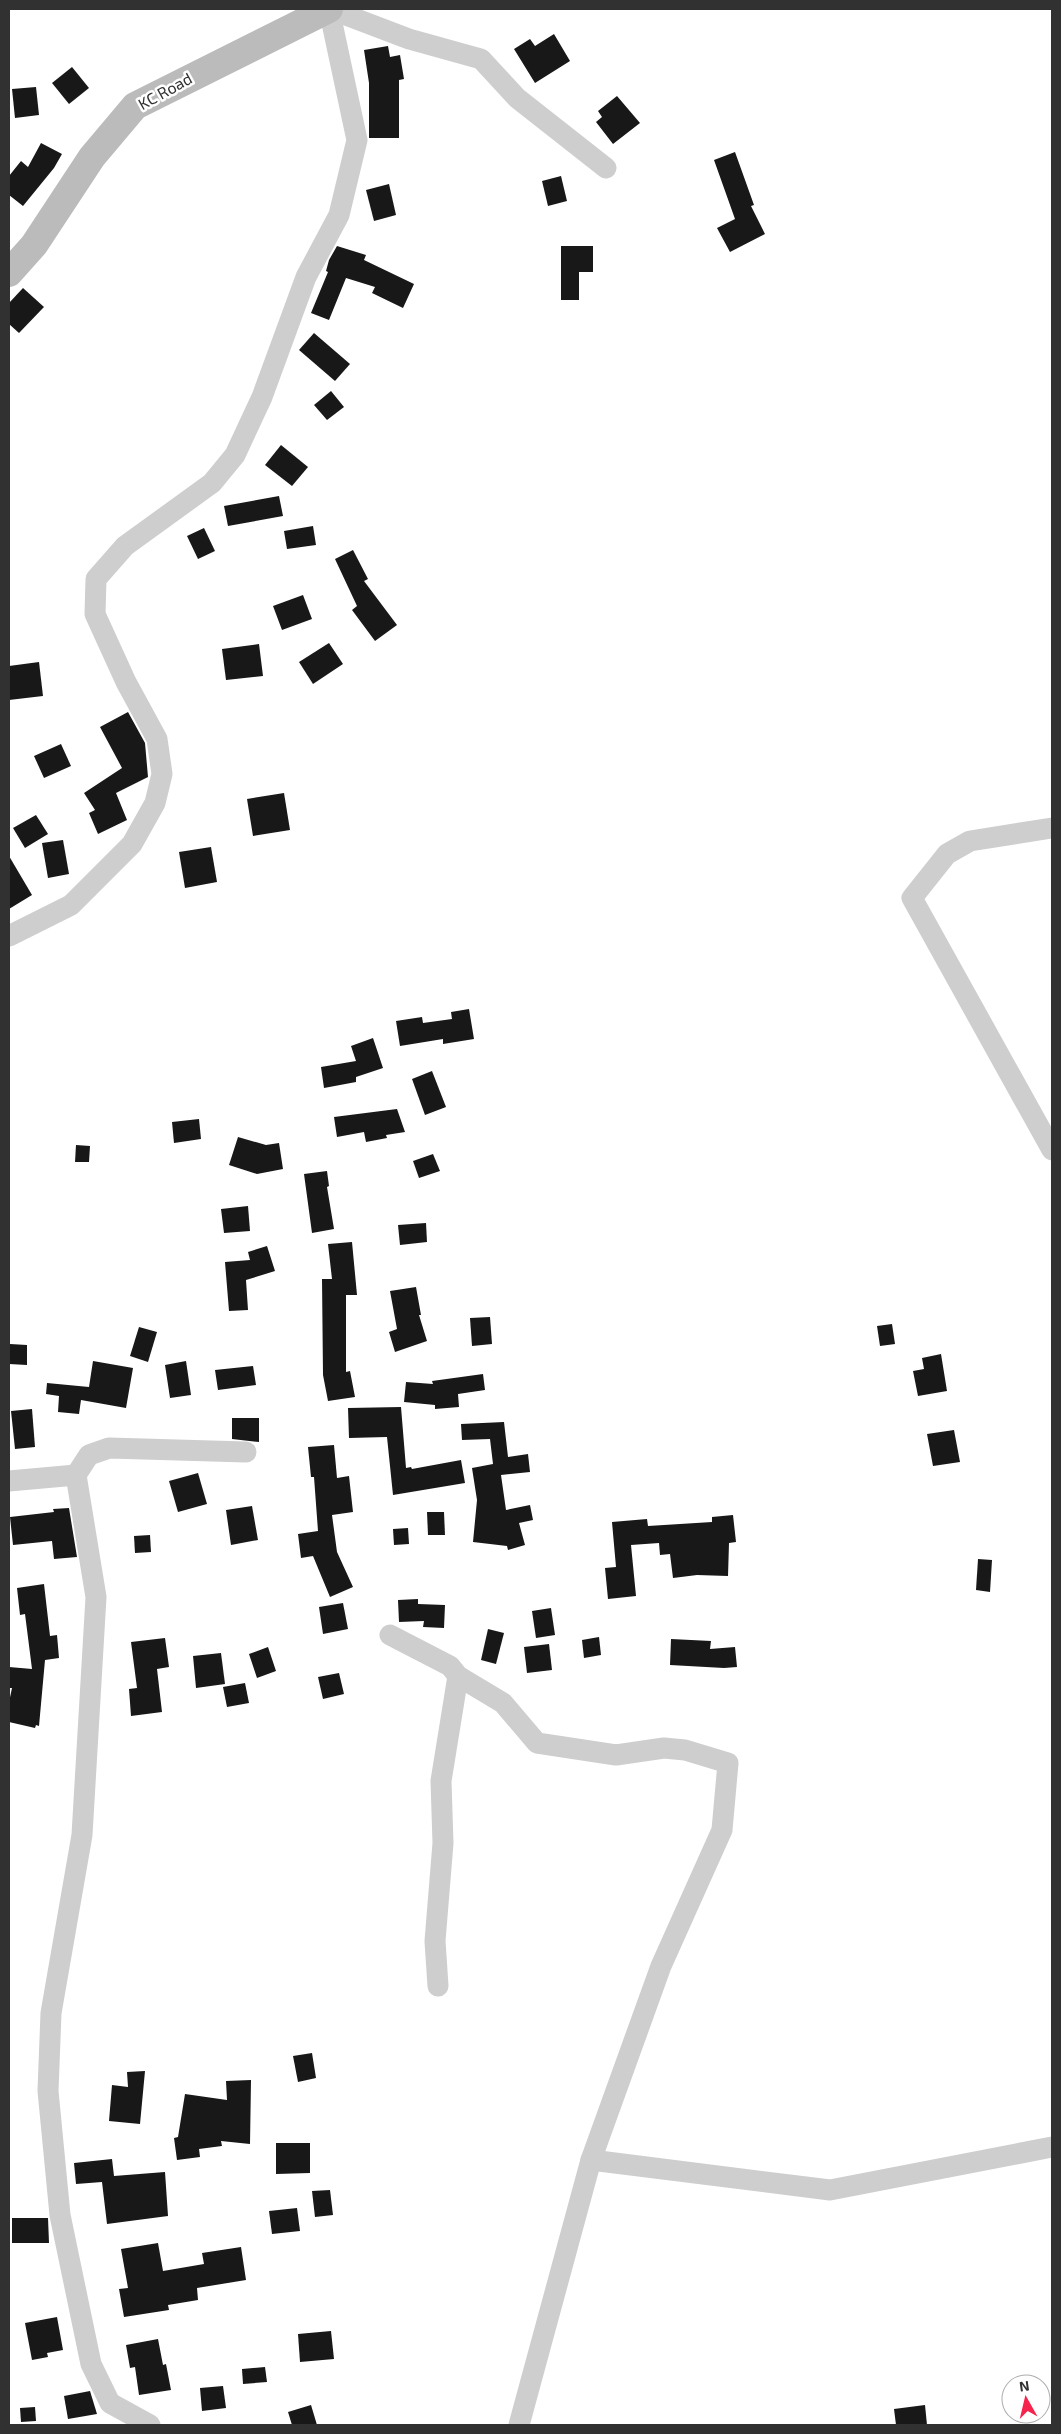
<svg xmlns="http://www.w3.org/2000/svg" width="1061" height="2434" font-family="'Exo 2',sans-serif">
<rect width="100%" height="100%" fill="#fff"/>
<!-- building -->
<g fill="#181818">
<polygon points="554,34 570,61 535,83 514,49 530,39 535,46"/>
<polygon points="388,46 390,57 400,55 404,79 399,80 399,138 369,138 369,83 364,50"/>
<polygon points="72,67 89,88 69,104 52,83"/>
<polygon points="36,87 39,115 15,118 12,89"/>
<polygon points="617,96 640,123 613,144 596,122 602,117 598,111"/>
<polygon points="41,143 62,154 54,168 23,206 9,195 9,176 21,161 28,167"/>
<polygon points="735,152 754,205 751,206 765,234 730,252 717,228 735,219 714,160"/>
<polygon points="561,176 567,201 548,206 542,181"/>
<polygon points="389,184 396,215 374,221 366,190"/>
<polygon points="337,246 366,255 364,260 414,284 403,308 372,293 375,287 346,278 329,320 311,313 328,272 326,271 329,260"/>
<polygon points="561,246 593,246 593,272 579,272 579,300 561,300"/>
<polygon points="23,288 44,307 19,333 9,324 9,303"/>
<polygon points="314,333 350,364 335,381 299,350"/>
<polygon points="331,391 344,407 327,420 314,405"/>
<polygon points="281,445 308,467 292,486 265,465"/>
<polygon points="279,496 283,516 228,526 224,506"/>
<polygon points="313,526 316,545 287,549 284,531"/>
<polygon points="204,528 215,551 198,559 187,536"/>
<polygon points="353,550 368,579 364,581 397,625 375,641 352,610 357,606 335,559"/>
<polygon points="303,595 312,619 282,630 273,606"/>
<polygon points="329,643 343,664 313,684 299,662"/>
<polygon points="259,644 263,676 226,680 222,649"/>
<polygon points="39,662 43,696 9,700 9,666"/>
<polygon points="128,712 145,743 148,777 116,793 127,820 98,834 89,813 95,810 84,793 122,768 100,727"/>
<polygon points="61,744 71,766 44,778 34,756"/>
<polygon points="284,793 290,830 253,836 247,799"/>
<polygon points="36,815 48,834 25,848 13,828"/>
<polygon points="63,840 69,874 48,878 42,843"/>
<polygon points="211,847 217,882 185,888 179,852"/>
<polygon points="9,856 32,895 9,909"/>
<polygon points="469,1009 474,1039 443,1044 443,1039 400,1046 396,1021 422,1017 423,1023 452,1019 451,1012"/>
<polygon points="373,1038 383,1068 356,1077 356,1082 324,1088 321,1067 356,1061 351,1046"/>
<polygon points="432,1071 446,1107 425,1115 412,1079"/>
<polygon points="397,1109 405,1132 386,1135 387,1138 366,1142 364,1132 337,1137 334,1117"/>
<polygon points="199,1119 201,1139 174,1143 172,1122"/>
<polygon points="238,1137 266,1145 279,1143 283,1169 257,1174 229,1165"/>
<polygon points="76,1145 90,1146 89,1162 75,1162"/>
<polygon points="433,1154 440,1171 419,1178 413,1161"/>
<polygon points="327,1171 329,1186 327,1187 334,1229 312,1233 304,1174"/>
<polygon points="248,1206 250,1231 224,1233 221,1209"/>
<polygon points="426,1223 427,1242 400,1245 398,1225"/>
<polygon points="352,1242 357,1295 346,1295 346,1372 350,1371 355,1397 328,1401 323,1375 322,1279 332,1279 328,1244"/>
<polygon points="267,1246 275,1271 246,1280 248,1310 229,1311 225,1262 250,1260 248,1252"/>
<polygon points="416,1287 421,1315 419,1315 427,1341 395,1352 389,1332 397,1329 390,1291"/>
<polygon points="490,1317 492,1344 472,1346 470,1318"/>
<polygon points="892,1324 895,1344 880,1346 877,1326"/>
<polygon points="139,1327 157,1332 148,1362 130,1356"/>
<polygon points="10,1344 27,1345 27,1365 9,1364"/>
<polygon points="941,1354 947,1391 918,1396 913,1371 924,1369 922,1358"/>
<polygon points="93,1361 133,1368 126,1408 81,1400 79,1414 58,1412 59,1396 46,1394 47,1383 89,1387"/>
<polygon points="186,1361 191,1395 170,1398 165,1365"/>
<polygon points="253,1366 256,1385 218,1390 215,1370"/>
<polygon points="483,1374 485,1390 458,1394 459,1407 435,1409 435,1405 404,1402 406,1382 433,1384 432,1381"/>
<polygon points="401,1407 406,1468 411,1467 412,1469 461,1460 465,1483 393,1495 387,1437 349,1438 348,1408"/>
<polygon points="32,1409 35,1447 15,1449 11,1411"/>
<polygon points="232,1418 259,1418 259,1442 232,1439"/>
<polygon points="504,1422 508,1457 528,1454 530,1472 501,1475 506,1510 530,1505 533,1520 519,1523 525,1545 508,1550 507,1546 473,1542 477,1500 472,1468 493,1464 490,1439 462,1440 461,1424"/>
<polygon points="954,1430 960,1462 933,1466 927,1434"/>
<polygon points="334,1445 337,1478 349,1476 353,1512 332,1515 337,1552 353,1587 330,1597 313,1556 301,1558 298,1534 318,1531 314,1477 311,1477 308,1447"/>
<polygon points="198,1473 207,1504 178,1512 169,1481"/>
<polygon points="252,1506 258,1540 231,1545 226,1510"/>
<polygon points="69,1508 77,1557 54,1559 52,1541 13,1545 10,1517 54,1512 53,1509"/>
<polygon points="427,1512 444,1512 445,1535 428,1535"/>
<polygon points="733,1515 736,1542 729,1543 728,1576 697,1575 673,1578 670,1554 660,1555 659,1543 631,1545 636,1596 608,1599 605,1568 616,1567 612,1522 647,1519 648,1526 712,1522 712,1517"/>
<polygon points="408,1528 409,1544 394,1545 393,1529"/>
<polygon points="150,1535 151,1552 135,1553 134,1536"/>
<polygon points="978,1559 992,1560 990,1592 976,1590"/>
<polygon points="44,1584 50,1636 57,1635 59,1658 45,1660 39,1726 36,1725 35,1728 9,1722 9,1702 12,1688 9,1688 9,1667 32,1669 25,1614 20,1615 17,1588"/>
<polygon points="418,1599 418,1604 445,1605 444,1628 423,1627 424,1621 399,1622 398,1600"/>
<polygon points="343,1603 348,1629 323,1634 319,1607"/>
<polygon points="551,1608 555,1635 536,1638 532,1611"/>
<polygon points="488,1629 504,1633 496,1664 481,1660"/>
<polygon points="599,1637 601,1655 584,1658 582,1640"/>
<polygon points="165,1638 169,1667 157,1669 162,1712 131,1716 129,1689 137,1688 131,1642"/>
<polygon points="671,1639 711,1641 710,1649 735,1647 737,1667 724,1668 670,1665"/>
<polygon points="549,1644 552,1670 527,1673 524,1647"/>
<polygon points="268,1647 276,1671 257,1678 249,1654"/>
<polygon points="221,1653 225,1684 196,1688 193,1656"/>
<polygon points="339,1673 344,1694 323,1699 318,1677"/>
<polygon points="245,1683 249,1703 227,1707 223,1687"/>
<polygon points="312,2053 316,2078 298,2082 293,2056"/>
<polygon points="145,2071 140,2124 109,2121 112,2085 128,2087 127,2072"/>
<polygon points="251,2080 250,2144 221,2141 222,2146 199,2149 200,2157 177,2160 174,2138 178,2137 185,2094 227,2100 226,2081"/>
<polygon points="276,2143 310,2143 310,2173 276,2174"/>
<polygon points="112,2159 114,2176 165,2172 168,2216 107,2224 102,2182 76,2184 74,2163"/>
<polygon points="330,2190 333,2215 315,2217 312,2191"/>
<polygon points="297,2208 300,2231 272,2234 269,2211"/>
<polygon points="12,2218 48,2218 49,2243 12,2243"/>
<polygon points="158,2243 163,2271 204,2264 202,2253 241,2247 246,2280 197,2288 198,2300 168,2305 169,2310 124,2317 119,2289 128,2288 121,2249"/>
<polygon points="57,2317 63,2350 47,2353 48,2357 32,2360 25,2323"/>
<polygon points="331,2331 334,2359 300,2362 298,2334"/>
<polygon points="158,2339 163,2365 166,2364 171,2390 139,2395 135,2367 130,2368 126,2345"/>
<polygon points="265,2367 267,2382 243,2384 242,2369"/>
<polygon points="223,2386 226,2408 202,2411 200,2388"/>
<polygon points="90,2391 97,2414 68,2419 64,2396"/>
<polygon points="311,2405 317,2425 292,2425 288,2412"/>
<polygon points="925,2405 927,2425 896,2425 894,2409"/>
<polygon points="35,2407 36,2421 21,2422 20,2408"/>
</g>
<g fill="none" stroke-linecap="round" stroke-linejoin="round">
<!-- minor -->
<g stroke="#cecece" stroke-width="21">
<polyline points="330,9 409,39 481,59 517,98 606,168"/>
<polyline points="1052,828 970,841 947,854 912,898 1052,1150"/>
<polyline points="9,936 71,905 132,844 155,803 162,774 157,739 126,682 95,614 96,579 125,546 212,483 235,455 262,397 306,277 339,215 357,140 329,9"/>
<polyline points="9,1481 76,1475"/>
<polyline points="390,1635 450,1666 458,1676 503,1703 537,1743 616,1755 664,1748 685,1750 728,1763 722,1830 661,1966 591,2160"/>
<polyline points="438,1986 435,1941 443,1843 441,1781 458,1676"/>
<polyline points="150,2425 110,2403 91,2364 60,2215 48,2091 51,2013 82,1835 96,1597 76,1475 89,1455 109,1448 246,1452"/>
<polyline points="519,2425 591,2160 830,2190 1052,2147"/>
</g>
<!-- secondary -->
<polyline stroke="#bbb" stroke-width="28" points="9,273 34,245 92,157 135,106 329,9"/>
</g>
<g text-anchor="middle" stroke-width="5" stroke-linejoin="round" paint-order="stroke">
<!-- street labels -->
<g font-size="16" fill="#313131" stroke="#fff">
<text transform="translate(165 91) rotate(-29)" y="6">KC Road</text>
</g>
</g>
<!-- border -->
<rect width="1061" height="2434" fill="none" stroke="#313131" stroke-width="20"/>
<!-- north arrow -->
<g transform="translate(1026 2399) rotate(352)"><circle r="24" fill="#ffffff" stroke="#adadad"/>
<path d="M0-4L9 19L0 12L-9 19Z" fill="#f6244c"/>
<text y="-8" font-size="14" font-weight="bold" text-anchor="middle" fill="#313131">N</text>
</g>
</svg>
